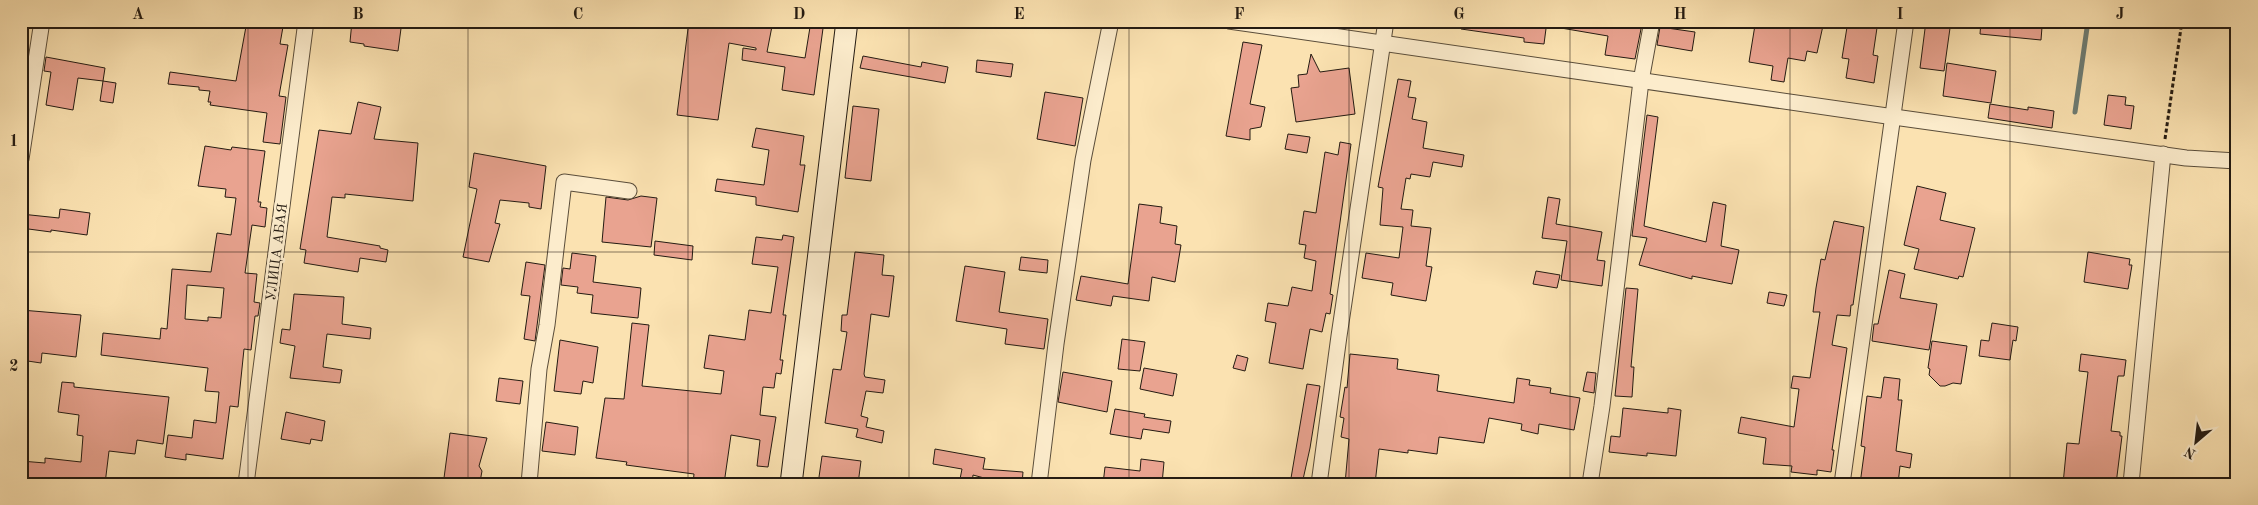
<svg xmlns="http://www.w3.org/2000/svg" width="2258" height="505" font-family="'Old Standard TT',serif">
<rect width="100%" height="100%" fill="#fbe2b1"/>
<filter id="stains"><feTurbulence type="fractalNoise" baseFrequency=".004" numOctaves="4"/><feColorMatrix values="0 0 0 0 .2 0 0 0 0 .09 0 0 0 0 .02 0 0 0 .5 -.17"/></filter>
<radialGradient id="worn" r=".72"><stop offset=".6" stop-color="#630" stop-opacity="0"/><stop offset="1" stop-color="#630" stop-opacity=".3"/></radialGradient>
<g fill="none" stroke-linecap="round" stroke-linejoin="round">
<!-- stream -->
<polyline stroke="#6e7c73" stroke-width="5" points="2075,112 2088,21"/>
</g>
<!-- building -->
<g fill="#e9a390" stroke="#241b12" fill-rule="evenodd">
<polygon points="247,21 284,21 280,44 288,45 279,96 286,97 280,144 263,142 267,113 210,105 211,102 208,102 210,91 199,90 199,87 168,84 170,72 236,81"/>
<polygon points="352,21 402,21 398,51 364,46 364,44 350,42"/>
<polygon points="689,21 773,21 767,52 805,58 811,21 824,21 814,95 782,90 785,67 742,60 743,48 756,50 756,48 729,43 718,120 677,115"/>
<polygon points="1462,21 1547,21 1544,44 1524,42 1524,38 1461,29"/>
<polygon points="1562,21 1622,21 1642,24 1635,59 1605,55 1608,36 1561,28"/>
<polygon points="1771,21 1824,21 1817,53 1807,51 1805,61 1788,58 1784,82 1771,80 1773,66 1749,62 1755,25 1770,27"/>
<polygon points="1848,21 1878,21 1873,55 1878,56 1874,83 1846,78 1849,59 1842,58"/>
<polygon points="1926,21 1951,21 1944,71 1920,68"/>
<polygon points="1981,21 2042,27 2041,40 1980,34"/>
<polygon points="1660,27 1695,32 1692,51 1657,45"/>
<polygon points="1243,42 1262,45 1250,104 1265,107 1261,127 1250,129 1250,140 1226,136"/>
<polygon points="1311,54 1320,72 1349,68 1355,114 1296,122 1291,88 1299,87 1298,75 1307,74"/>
<polygon points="863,56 921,67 922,62 948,67 945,83 860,68"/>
<polygon points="46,57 105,68 103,81 78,78 73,110 46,105 51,72 44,71"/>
<polygon points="977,60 1013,64 1011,77 976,72"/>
<polygon points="1947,63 1996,71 1991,103 1943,96"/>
<polygon points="1398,79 1411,81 1408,97 1416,98 1412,119 1427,122 1423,148 1464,155 1462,167 1433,162 1430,177 1411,174 1410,179 1406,178 1401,209 1413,210 1411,226 1431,228 1426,266 1432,267 1426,301 1391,295 1393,283 1362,278 1366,253 1399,258 1403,227 1380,225 1383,188 1378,187"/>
<polygon points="103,81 116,83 113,103 100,101"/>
<polygon points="1045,92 1083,98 1075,146 1037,139"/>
<polygon points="2108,95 2126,97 2125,105 2134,106 2131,129 2104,125"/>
<polygon points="358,102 381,107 374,139 418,143 413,201 345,194 345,198 332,197 327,237 380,246 380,248 388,250 386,262 360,258 358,272 304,263 306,250 300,249 319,130 351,134"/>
<polygon points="1990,104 2028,110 2028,107 2054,111 2052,128 1988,118"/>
<polygon points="853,106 879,109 871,181 845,178"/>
<polygon points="1647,115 1658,117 1644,226 1706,242 1713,202 1726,205 1721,246 1739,250 1732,284 1692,276 1692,279 1639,265 1647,238 1632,236"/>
<polygon points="756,128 804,136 800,165 805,165 798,212 756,205 756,197 715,191 717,179 764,185 769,150 752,147"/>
<polygon points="1288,134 1310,137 1307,153 1285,149"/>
<polygon points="1340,142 1351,144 1330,294 1333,295 1330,314 1326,313 1322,332 1310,329 1303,369 1269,363 1276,323 1265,321 1268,303 1288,306 1292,287 1312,291 1316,261 1304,258 1306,245 1299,244 1304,211 1316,213 1325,152 1338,155"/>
<path d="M205,146L231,150L232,147L265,151L258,202H261L260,207L267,208L265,227L252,225L245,273L257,274L254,302L260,303L258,316H255L251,350L244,349L238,407L230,406L223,459L186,454V460L165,457L168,435L192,438L194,420L216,423L219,392L205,391L208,368L101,355L103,333L160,339L161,328L167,329L172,269L211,272L217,233L231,235L236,198L225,197L226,189L198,186ZM187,285L224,288L221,318L208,317V321L185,319Z"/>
<polygon points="474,153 546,166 541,209 529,207 529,203 500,200 495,223 500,224 489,262 463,257 477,189 469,187"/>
<polygon points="1917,186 1946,193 1940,220 1975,228 1963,277 1959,276 1958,279 1914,269 1919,249 1904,245"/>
<polygon points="641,196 657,198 651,247 602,242 606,197 628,200"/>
<polygon points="1548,197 1560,199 1556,224 1602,232 1597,260 1605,261 1602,286 1561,280 1567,241 1542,238"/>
<polygon points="1139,204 1162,207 1160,223 1177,226 1175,244 1181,245 1175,282 1152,277 1149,301 1113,296 1111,306 1076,300 1081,276 1128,284"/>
<polygon points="60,209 90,213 87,235 51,230 51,232 21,228 21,214 59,218"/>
<polygon points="1834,221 1864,227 1853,305 1851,305 1850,316 1837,315 1832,345 1847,348 1832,450 1834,450 1831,472 1817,470 1817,475 1791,472 1792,466 1763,464 1766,438 1738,433 1741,417 1794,427 1799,389 1791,388 1793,376 1810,378 1820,312 1813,312 1816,288 1821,259 1825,260"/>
<polygon points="783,235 794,237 783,315 786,315 780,360 783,360 781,374 776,373 774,388 763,387 760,415 776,417 768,467 757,466 760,440 731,435 724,484 693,484 694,474 626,465 627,462 596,458 605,398 624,399 632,323 649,325 642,386 721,394 724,371 704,368 709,335 745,340 749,310 771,313 778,267 752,264 756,237 782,240"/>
<polygon points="655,241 693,246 692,260 654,255"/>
<polygon points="855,252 884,255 882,275 894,276 889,317 871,314 864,374 865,377 885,380 883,393 866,391 861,416 868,418 866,427 884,431 882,443 856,437 858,429 825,423 833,369 841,370 847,332 841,331 842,315 847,315"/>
<polygon points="2088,252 2130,259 2129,265 2132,265 2128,289 2084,282"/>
<polygon points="572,253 596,256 593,282 641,288 638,318 591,313 593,295 577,293 578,287 561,285 563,268 570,269"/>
<polygon points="1021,257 1048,260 1047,273 1019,270"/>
<polygon points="526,262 545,265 535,341 524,339 530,296 521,295"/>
<polygon points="965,266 1005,272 999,312 1048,319 1044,349 1005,344 1007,329 956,321"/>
<polygon points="1889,270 1905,274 1900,298 1937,304 1929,350 1872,341 1874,324 1878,324"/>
<polygon points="1536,271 1560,275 1557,288 1533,284"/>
<polygon points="1626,288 1638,289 1631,367 1634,367 1632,397 1615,396"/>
<polygon points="1769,292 1787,295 1784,306 1767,303"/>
<polygon points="294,294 344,297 342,324 371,328 370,339 327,334 323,367 342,370 340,383 290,378 295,346 280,343 282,329 290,330"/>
<polygon points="21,310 81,315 76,357 42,353 41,363 21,360"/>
<polygon points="1992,323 2018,327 2016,341 2013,340 2010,360 1979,356 1981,340 1989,341"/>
<polygon points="1122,339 1145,342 1140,371 1118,369"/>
<polygon points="560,340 598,347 593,383 583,381 581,394 554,391"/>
<polygon points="1932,341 1967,346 1961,384 1953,383 1945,386 1940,386 1929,375 1930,369 1928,368"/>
<polygon points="1350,354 1398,359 1397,369 1439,375 1437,391 1514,403 1517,378 1530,380 1529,385 1551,388 1550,393 1580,398 1574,430 1539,424 1538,434 1521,430 1522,424 1489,418 1484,443 1439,437 1437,454 1408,450 1408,453 1379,449 1375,484 1345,484 1349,439 1341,437 1344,418 1340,417 1345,387 1347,388"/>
<polygon points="2081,354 2126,360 2124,376 2118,376 2111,431 2120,432 2120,436 2122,436 2116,484 2063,484 2067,443 2079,444 2088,372 2079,371"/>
<polygon points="1237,355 1248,358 1245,371 1233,368"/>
<polygon points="1144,368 1177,374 1173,396 1140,389"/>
<polygon points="1063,372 1112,381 1107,412 1058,402"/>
<polygon points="1587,372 1596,373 1594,393 1583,391"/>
<polygon points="1884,377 1900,379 1898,400 1902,400 1896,451 1912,454 1910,468 1900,466 1898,484 1860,484 1865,447 1861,446 1867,396 1881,398"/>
<polygon points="499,378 523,381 520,404 496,401"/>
<polygon points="62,382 74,383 74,387 169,397 163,444 137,440 135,454 109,451 105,484 21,484 21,461 45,463 45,458 81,462 83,436 77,435 79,415 58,412"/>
<polygon points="1307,384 1320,386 1310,448 1302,484 1290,484"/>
<polygon points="1623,408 1668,413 1668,408 1681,410 1676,456 1647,453 1647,456 1609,452 1611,436 1620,437"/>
<polygon points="1115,409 1145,414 1144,417 1171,421 1169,433 1143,429 1141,439 1110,434"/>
<polygon points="286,412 325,421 322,441 311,439 310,444 281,439"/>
<polygon points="546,422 578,427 575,455 542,451"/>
<polygon points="450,433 487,438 479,466 482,471 480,482 444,478"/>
<polygon points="935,449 985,458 983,469 1023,472 1022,484 999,484 999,482 973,475 972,484 959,484 962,469 933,464"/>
<polygon points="822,456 861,461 858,484 818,484"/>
<polygon points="1141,459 1164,462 1162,484 1103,484 1105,467 1140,471"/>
</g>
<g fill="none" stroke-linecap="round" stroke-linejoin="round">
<!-- minor casing -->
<g stroke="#5a4d3a" stroke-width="17">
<g id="minor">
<polyline points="1229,21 1894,117 2186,158 2237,161"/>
<polyline points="21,159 42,21"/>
<polyline points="246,484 306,21"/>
<polyline points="529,484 539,369 547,325 564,182 629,191"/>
<polyline points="1039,484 1056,344 1083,160 1111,21"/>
<polyline points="1319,484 1339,336 1386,21"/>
<polyline points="1590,484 1602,406 1641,81 1652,21"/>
<polyline points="1842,484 1906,21"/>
<polyline points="2131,484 2163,154"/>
</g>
</g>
<!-- secondary casing -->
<g stroke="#241b12" stroke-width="23">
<polyline id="secondary" points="791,484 847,21"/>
</g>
<!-- path -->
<polyline stroke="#241b12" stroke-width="3" stroke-dasharray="4 2.5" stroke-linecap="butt" points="2165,139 2182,21"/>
<!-- minor -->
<use href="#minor" stroke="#fceccc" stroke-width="15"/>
<!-- secondary -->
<use href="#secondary" stroke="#fceccc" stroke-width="21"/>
</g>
<!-- grid -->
<path fill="none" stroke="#241b12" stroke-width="1" stroke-opacity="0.55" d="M248,21V484M468,21V484M688,21V484M909,21V484M1129,21V484M1349,21V484M1570,21V484M1790,21V484M2010,21V484M21,252H2237"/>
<g text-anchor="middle" stroke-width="5" stroke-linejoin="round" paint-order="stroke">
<!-- street labels -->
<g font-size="14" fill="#241b12" stroke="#fceccc">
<text transform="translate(276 252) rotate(-83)" y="5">УЛИЦА АБАЯ</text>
</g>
</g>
<!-- margin -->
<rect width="2258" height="505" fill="none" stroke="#fbe2b1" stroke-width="55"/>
<!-- north arrow -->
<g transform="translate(2196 442) rotate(208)" stroke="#fceccc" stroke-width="4" paint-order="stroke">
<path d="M0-4L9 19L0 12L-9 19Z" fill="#241b12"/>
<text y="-8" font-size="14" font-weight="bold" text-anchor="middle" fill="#241b12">N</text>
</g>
<rect x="28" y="28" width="2202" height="450" fill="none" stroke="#241b12" stroke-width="2"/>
<g font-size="16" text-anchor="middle" font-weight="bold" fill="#241b12">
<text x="138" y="19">A</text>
<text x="358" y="19">B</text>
<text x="578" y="19">C</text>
<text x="799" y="19">D</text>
<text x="1019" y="19">E</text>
<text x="1239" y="19">F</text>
<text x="1459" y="19">G</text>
<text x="1680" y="19">H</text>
<text x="1900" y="19">I</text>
<text x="2120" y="19">J</text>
<text x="14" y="146">1</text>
<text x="14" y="371">2</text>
</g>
<rect width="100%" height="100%" filter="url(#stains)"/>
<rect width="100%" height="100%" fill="url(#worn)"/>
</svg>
